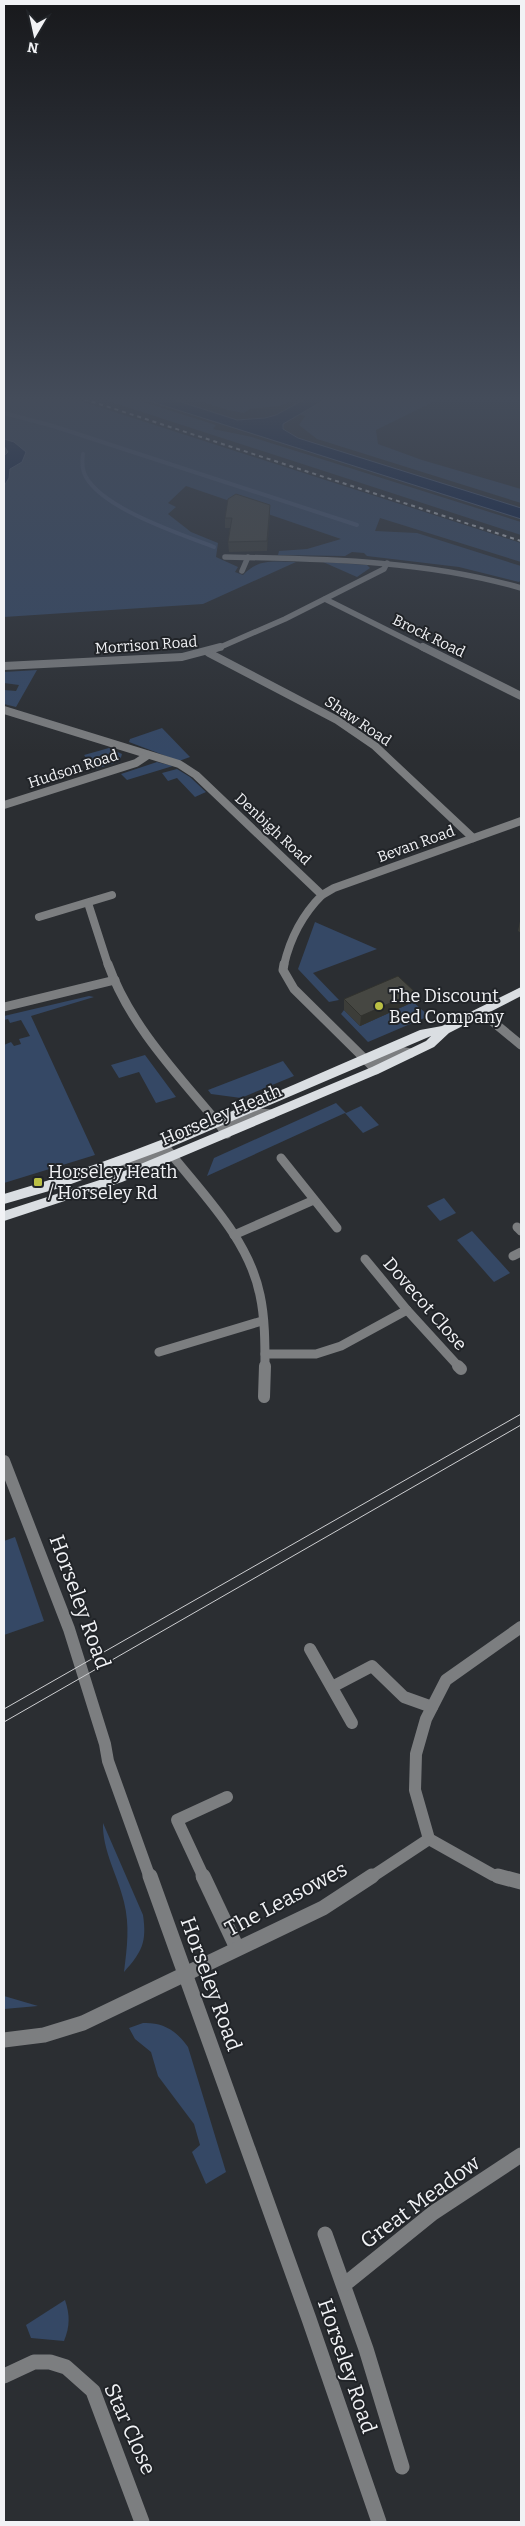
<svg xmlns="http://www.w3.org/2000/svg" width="525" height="2526" font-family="Bitter,serif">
<rect width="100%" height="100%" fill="#2b2e32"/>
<!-- green -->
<g fill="#354865">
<path d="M4,399H74L521,543V562L380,518L375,531L417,533L521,566V580L519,582L459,567L367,556L364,553L352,552L345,556L278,555L279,551L307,549L341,539L186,486L168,503L176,507L168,514L191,532L218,543L216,557L238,567L235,572L243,575C259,558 274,562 296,562L203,604L4,617Z"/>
<polygon points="102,399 134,399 216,425 213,429 252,437 521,522 521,535"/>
<polygon points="193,399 294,399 280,406 250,409 244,413 228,410"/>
<polygon points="326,399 439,399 376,430 378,444 422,460 521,489 521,503 317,439 299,425 305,416 299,414"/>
<polygon points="323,562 367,565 370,568 357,577"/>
<polygon points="37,670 16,707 4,704 4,690 16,691 19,685 4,683 4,672"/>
<polygon points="162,728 190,757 179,761 129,742 130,739"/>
<polygon points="109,748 122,754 120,761 96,769 84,755"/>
<polygon points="157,762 173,766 127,780 121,774"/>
<polygon points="177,769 190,777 206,792 195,797 177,778 168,781 162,773"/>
<polygon points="315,922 377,949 313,973 339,1000 329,1002 298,969"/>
<polygon points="89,996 94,997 31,1016 95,1155 4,1183 4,1045 11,1042 14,1046 21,1044 19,1039 30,1036 21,1020 10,1023 8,1019 4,1020 4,1016"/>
<polygon points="413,1002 429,1016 368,1042 341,1014 344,1010 360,1026"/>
<polygon points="145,1055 176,1097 156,1103 139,1072 119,1078 111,1065"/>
<polygon points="283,1061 294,1076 241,1098 211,1094 208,1090"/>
<polygon points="336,1103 346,1113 361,1106 379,1125 363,1133 345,1113 207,1176 214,1158"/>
<polygon points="444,1198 456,1213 440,1221 427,1206"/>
<polygon points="472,1231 510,1273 494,1282 457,1240"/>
<polygon points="15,1537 44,1621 4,1635 4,1541"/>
<path d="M103,1823L143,1915C147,1942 142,1952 124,1972C127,1948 130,1926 124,1902C118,1876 102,1850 103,1823Z"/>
<polygon points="4,1996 38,2006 4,2009"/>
<path d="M143,2023C163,2022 177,2031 188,2047L226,2172L206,2184L192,2152L200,2145L194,2124L158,2076L151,2052L135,2039L129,2028Z"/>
<path d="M65,2300C70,2315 70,2326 64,2341L31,2338L26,2325Z"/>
</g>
<!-- water -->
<g fill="#001744" stroke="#485979">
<polygon points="143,399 172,399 237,420 265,418 276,415 305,399 326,399 283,424 283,429 298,438 521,508 521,519"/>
<polygon points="4,439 14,442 26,452 22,462 10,469 9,478 4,486 4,456 8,452 4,446"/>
</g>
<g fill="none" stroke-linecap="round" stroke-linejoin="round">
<!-- stream -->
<g stroke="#485979" stroke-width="4">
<polyline points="4,413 53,426 357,525"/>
<path d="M83,454C82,461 82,470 86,477C104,509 180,534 214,547"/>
</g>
<!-- minor-far4 -->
<g stroke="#7c7e80" stroke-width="5.5">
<path d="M225,557C326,559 424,560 521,588"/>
<polyline points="242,571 248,557"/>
<polyline points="325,599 425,649"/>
<polyline points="216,649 285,619 384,569 387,563"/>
</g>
<!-- minor-far3 -->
<g stroke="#7c7e80" stroke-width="8">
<polyline points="423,647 521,696"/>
<polyline points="209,653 337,720 375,746 473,838"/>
<polyline points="4,666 182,657 220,647"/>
<path d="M4,710L179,764L196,775L322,895C303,914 290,939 284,965"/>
<polyline points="4,805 136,763 148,755"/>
<polyline points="322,895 334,888 521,821"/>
<polyline points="88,903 108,965"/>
<polyline points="39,917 112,895"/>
</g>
<!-- minor-far2 -->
<g stroke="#7c7e80" stroke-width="9">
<path d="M108,964C131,1029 184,1081 227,1134"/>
<polyline points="284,964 283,970 294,989 376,1070"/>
<polyline points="4,1007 115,980"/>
<polyline points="481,1012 521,1045"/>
<polyline points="371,1065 399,1051 411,1053"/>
<polyline points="222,1128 259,1113 272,1114"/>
<path d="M164,1145C199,1191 248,1236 260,1295C265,1318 265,1343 265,1367"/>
<polyline points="281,1158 337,1228"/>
<polyline points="117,1162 135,1165 168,1151"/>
<polyline points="517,1227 521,1231"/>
<polyline points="234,1235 314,1200"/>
<polyline points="513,1256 521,1252"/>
<polyline points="365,1259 407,1310 459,1367"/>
<polyline points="159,1352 262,1321"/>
<polyline points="265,1354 316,1354 341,1346 407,1310"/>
</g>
<!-- minor-far1 -->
<g stroke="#7c7e80" stroke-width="12">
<polyline points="458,1366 461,1369"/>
<polyline points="264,1397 265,1366"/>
<polyline points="310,1649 352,1723"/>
<polyline points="332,1687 372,1666 404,1697 432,1707"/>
<polyline points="204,1878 177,1820 227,1797"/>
<polyline points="370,1878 429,1839"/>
<polyline points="503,1878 493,1875 429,1839 415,1790 416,1754 426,1719 446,1680 521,1627"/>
</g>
<!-- minor -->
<g stroke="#7c7e80" stroke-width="15">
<polyline points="203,1876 237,1948"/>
<polyline points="498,1876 521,1882"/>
<polyline points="4,2040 44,2035 83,2023 323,1908 372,1876"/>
<polyline points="325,2234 366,2349 402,2467"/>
<polyline points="345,2284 433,2213 521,2155"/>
<polyline points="4,2376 34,2362 50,2362 66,2367 93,2391 142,2522"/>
</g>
<!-- tertiary-far1 -->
<polyline stroke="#7c7e80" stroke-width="12" points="4,1461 69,1629 105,1744 108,1761 150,1878"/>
<!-- tertiary -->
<polyline stroke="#7c7e80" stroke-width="15" points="150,1876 309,2319 379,2522"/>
<!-- trunk -->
<path fill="#dadee2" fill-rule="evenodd" d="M521,987V996L449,1033L434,1047L380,1073L122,1182L4,1221V1211L112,1176L372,1067L426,1041L431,1036L169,1148L63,1187L4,1204V1194C148,1152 282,1089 420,1030L442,1026Z"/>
<!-- tram -->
<g stroke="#cdced1" stroke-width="1">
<polyline points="4,1709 521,1414"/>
<polyline points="4,1722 521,1425"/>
</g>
<!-- rail -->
<polyline stroke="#cdced1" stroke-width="2" stroke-dasharray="4 4" stroke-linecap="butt" points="84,399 521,541"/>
</g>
<!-- wall -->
<g fill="#3c3d39">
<polygon points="270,505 270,515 267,551 229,552 228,542 230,528 225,528 225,518"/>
<polygon points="521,920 521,933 518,931 520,921"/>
<polygon points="344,999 413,1002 360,1026 344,1010"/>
</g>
<!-- shaded-wall -->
<g fill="#31322e">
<polygon points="270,505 270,515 267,551 267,541"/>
<polygon points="415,992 413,1002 360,1026 361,1016"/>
</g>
<!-- building -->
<g fill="#464742" stroke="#31322e">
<polygon points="236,494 270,505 267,541 228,542 232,518 225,518 228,499"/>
<polygon points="398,976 415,992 361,1016 344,999"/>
</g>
<!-- sky -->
<linearGradient id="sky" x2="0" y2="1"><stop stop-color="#18191c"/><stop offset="0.53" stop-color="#444c5a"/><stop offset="1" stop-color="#444c5a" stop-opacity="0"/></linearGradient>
<rect width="525" height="753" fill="url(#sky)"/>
<!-- markers -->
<g fill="#bbc044" stroke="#212428" stroke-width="2">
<circle cx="379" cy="1006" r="5"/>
<rect x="33" y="1177" width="10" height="10" rx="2.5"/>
</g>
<g text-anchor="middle" stroke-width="4" stroke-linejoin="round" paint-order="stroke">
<!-- far-street labels -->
<g font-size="15" fill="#f1f2f5" stroke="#212428">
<text transform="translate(429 636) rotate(26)" y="5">Brock Road</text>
<text transform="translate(146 645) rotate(-4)" y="5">Morrison Road</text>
<text transform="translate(358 721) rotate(34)" y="5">Shaw Road</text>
<text transform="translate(73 769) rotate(-18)" y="5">Hudson Road</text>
<text transform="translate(273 829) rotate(43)" y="5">Denbigh Road</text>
<text transform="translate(416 844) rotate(-20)" y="5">Bevan Road</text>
</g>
<!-- poi labels -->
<g font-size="18" fill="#f1f2f5" stroke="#212428" text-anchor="start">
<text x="389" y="1002">The Discount<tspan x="389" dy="21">Bed Company</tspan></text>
<text x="48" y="1178">Horseley Heath<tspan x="48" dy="21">/ Horseley Rd</tspan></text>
</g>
<!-- street labels -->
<g font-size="18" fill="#f1f2f5" stroke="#212428">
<text transform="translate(221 1115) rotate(-23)" y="6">Horseley Heath</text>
<text transform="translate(425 1304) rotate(49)" y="6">Dovecot Close</text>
</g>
<!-- near-street labels -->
<g font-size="21" fill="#f1f2f5" stroke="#212428">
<text transform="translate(80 1602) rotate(70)" y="7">Horseley Road</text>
<text transform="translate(286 1899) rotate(-28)" y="7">The Leasowes</text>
<text transform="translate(211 1984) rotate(70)" y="7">Horseley Road</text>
<text transform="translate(420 2202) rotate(-36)" y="7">Great Meadow</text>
<text transform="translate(347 2366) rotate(71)" y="7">Horseley Road</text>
<text transform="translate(130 2429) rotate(66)" y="7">Star Close</text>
</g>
</g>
<!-- border -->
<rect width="525" height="2526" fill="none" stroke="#f1f2f5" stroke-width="10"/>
<!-- north arrow -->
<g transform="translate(35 35) rotate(189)" stroke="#212428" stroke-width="4" paint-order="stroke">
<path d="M0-4L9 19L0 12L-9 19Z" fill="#f1f2f5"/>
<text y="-8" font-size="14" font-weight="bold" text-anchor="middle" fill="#f1f2f5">N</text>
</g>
</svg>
